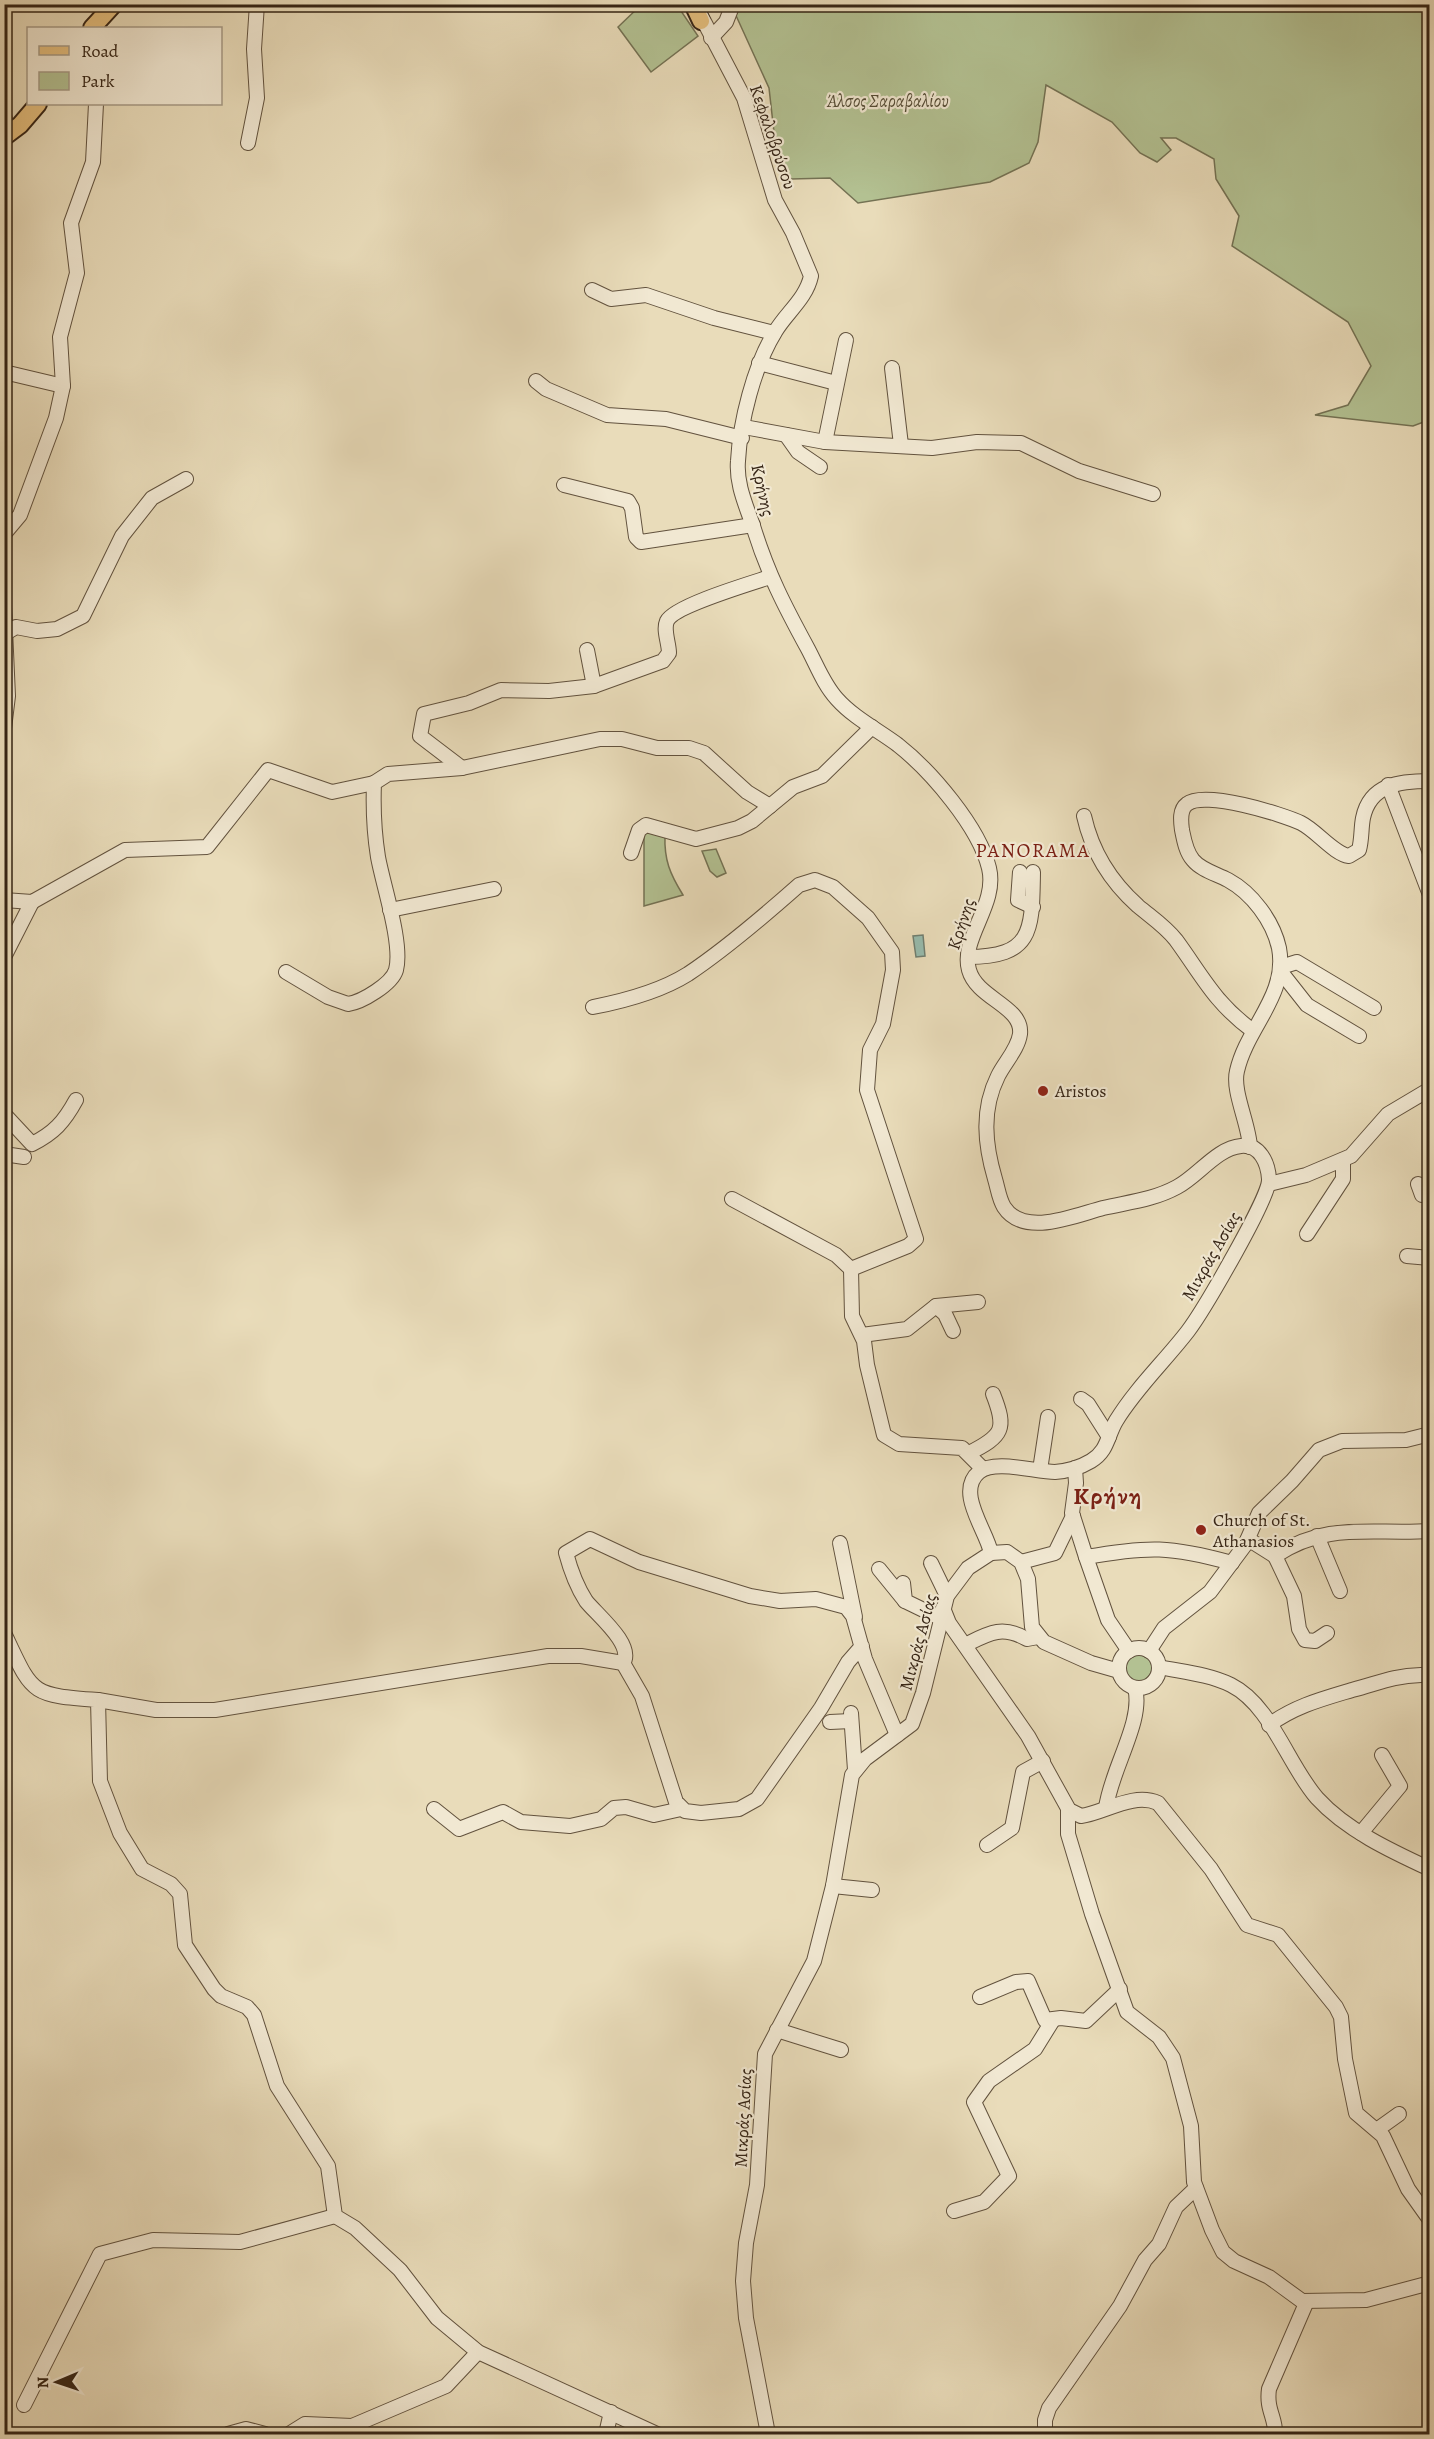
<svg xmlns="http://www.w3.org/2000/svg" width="1434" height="2439" font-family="Alegreya,serif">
<rect width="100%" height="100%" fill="#e9dcba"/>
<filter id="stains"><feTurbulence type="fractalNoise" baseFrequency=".00333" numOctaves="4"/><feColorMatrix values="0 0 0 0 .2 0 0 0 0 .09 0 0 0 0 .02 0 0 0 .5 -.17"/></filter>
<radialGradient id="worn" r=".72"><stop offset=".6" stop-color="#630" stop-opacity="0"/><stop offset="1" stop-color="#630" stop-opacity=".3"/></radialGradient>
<!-- green -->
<g fill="#b3c192" stroke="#747254" stroke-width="1.5">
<polygon points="734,4 1429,5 1429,420 1413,426 1315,415 1348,405 1371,366 1348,322 1232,246 1239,216 1216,179 1214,159 1176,138 1161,138 1171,150 1157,162 1140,153 1112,122 1046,85 1038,142 1029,163 990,182 858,203 830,178 791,179 775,141 769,88 733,9"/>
<polygon points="641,5 677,5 698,36 651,72 618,27"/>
<path d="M644,826L665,835C664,860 670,874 683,895L644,906Z"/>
<polygon points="716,849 726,873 717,877 710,871 702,851"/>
<path d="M1140,1650L1152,1656C1157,1669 1149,1677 1140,1685L1124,1677V1661L1127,1655Z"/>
</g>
<!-- water -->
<polygon fill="#97bcae" stroke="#707f71" stroke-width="1.5" points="923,935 925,956 916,957 913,936"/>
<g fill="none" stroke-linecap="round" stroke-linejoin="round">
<!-- minor casing -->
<g stroke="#62523e" stroke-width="16">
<g id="minor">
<path d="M699,12L744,98L775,200L793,233L811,276C806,299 786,313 775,332C754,366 740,422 738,461C736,484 746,505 753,526C768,574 784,605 808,649C817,666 824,685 837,699C854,718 878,730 898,745C931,771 979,827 989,868C998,905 960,938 969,970C977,999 1023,1006 1020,1034C1018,1049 1005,1062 998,1076C981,1110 985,1145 995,1179C998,1189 999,1199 1004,1207C1024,1238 1076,1215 1103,1208C1129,1202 1153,1200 1177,1187C1198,1176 1217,1148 1241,1146C1260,1144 1268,1163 1269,1179C1270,1197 1203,1311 1188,1331C1165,1361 1136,1388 1116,1421C1107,1436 1108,1451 1091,1461C1081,1467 1067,1471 1055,1472C1035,1472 995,1459 979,1472C955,1492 987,1531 991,1553L968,1568L947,1596L923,1693L912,1724L865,1759L852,1775L833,1886L814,1961L765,2054L757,2185L746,2243L743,2281L746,2318L768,2434"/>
<polyline points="711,38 726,22 733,4"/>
<polyline points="4,115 8,135"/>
<polyline points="248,143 257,98 254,49 257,4"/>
<polyline points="592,290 611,299 646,295 714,318 774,333"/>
<polyline points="759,363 836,383"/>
<polyline points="892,368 901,445"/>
<polyline points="4,372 63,386"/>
<polyline points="536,381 546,389 607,415 666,419 742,438"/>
<polyline points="744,427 825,442 932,448 977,442 1021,443 1079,471 1153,494"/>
<polyline points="786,435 798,452 820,467"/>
<polyline points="825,442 846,340"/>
<polyline points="564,485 628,501 632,508 636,537 641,542 753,525"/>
<polyline points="4,534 20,515 56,418 63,386 60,337 77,273 71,223 93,162 96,104"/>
<polyline points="4,607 8,696 4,728"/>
<polyline points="6,633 16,627 37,631 57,629 83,616 122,536 152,498 186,479"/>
<polyline points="587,650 594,686"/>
<path d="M462,768L420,736L424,714L469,703L501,690L549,691L594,686L663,661L669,653C669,643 663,630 667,621C674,606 752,583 770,577"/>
<polyline points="1388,785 1430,895"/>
<path d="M1084,816C1092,852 1110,881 1138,906C1151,917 1165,926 1176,940C1203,977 1214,1002 1253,1031"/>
<polyline points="631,853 639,830 646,825 696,839 738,828 752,821 793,787 822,776 872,727"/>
<polyline points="1020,872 1018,900 1033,907"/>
<polyline points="4,900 32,902 125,850 207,847 268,770 332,792 374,783"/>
<polyline points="390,910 494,889"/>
<polyline points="4,957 32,902"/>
<path d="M968,957C1034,957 1032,929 1033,872"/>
<polyline points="1281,967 1297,962 1374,1008"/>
<path d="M286,972L328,997L348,1004C362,1002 392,984 396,970C403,944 383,885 378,857C374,832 373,808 374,783L388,774L462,768L600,739H622L657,748H689L704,753L747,792L770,806"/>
<polyline points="1281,972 1307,1005 1359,1036"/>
<path d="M593,1007C624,1001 661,991 688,974C727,948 764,916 799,885L815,880L833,887L868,918L892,952L893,970L883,1024L870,1050L867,1090L916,1239L908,1246L851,1269L852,1316L864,1341L867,1365L884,1435L899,1444L962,1448L983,1469"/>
<path d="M4,1114L32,1144C54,1133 64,1122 76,1100"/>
<path d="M1250,1147C1249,1124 1232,1091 1237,1071C1247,1027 1288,995 1279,948C1273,921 1252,893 1228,880C1217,874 1201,870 1193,860C1186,852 1184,840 1182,830C1181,822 1179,810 1187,804C1204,790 1282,814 1301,823C1317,831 1334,854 1349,856L1359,850C1362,839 1361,828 1363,818C1370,784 1400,781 1430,781"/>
<polyline points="4,1154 24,1157"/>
<polyline points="1269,1184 1306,1175 1351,1156 1388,1114 1430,1089"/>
<polyline points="1418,1184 1422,1195 1430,1193"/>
<polyline points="732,1199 836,1255 851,1269"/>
<polyline points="1307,1234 1343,1179 1343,1160"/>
<polyline points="1407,1256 1430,1258"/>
<polyline points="936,1306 945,1314 953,1331"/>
<polyline points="862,1335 907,1329 936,1306 978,1302"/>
<polyline points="1081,1399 1088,1404 1109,1437"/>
<path d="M969,1453C1003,1436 1007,1429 993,1394"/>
<path d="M1075,1468L1076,1483L1072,1513L1086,1557C1149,1546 1170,1546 1232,1563"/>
<polyline points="1040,1470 1048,1417"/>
<polyline points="1317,1536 1340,1591"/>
<path d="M1248,1539L1275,1556C1326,1521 1373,1535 1430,1531"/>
<polyline points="840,1543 855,1617"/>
<polyline points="991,1553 1007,1552 1021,1562 1028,1579 1032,1627 1044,1642 1091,1663 1119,1671"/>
<polyline points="1275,1556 1294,1596 1299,1629 1305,1640 1315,1641 1327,1633"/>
<polyline points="1086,1557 1108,1620 1129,1651"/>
<polyline points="1021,1562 1055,1553 1073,1516"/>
<polyline points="931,1563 947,1596"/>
<polyline points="879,1569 905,1601"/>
<polyline points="903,1583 905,1601 940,1618"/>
<path d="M943,1608L949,1623L1028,1736L1069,1810L1081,1816C1104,1813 1133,1792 1158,1803L1211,1869L1247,1925L1278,1935L1336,2007L1341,2017L1345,2059L1356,2113L1383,2136L1408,2189L1430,2220"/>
<path d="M4,1633C33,1694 29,1695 98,1700L100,1781L120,1833L142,1869L171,1884L180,1894L185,1945L214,1989L221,1996L247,2007L254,2015L277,2086L328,2166L335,2216L355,2228L400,2270L437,2318L478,2352L657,2434"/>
<path d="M965,1645C989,1633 1002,1625 1027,1639L1038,1637"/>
<path d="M862,1646L848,1662L821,1708L757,1799L739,1809L701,1813L685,1811L676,1802L642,1696L623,1663C635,1645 596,1614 586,1601C577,1587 570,1568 566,1553L590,1539L639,1562L750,1596L780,1601L816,1599L846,1607L853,1616L865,1659L897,1735"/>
<circle cx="1139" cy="1668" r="20"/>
<polyline points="1149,1651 1164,1628 1210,1592 1245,1545 1259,1513 1292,1481 1319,1450 1342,1441 1406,1440 1430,1434"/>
<path d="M1159,1667C1183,1672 1208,1674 1231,1685C1271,1705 1288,1765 1317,1798C1346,1830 1391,1851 1430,1869"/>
<polyline points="98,1700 156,1710 215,1710 548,1656 581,1656 623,1663"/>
<polyline points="851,1713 855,1770"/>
<polyline points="830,1722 851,1721"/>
<path d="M1269,1725C1295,1706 1322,1699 1352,1690C1379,1683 1392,1676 1421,1675"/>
<path d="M1106,1808C1111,1769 1144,1721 1135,1688"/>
<polyline points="434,1809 459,1829 503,1812 521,1822 570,1826 601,1819 614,1808 626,1807 654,1815 681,1809"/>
<polyline points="1068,1809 1068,1834 1092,1914 1127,2012 1159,2037 1173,2058 1191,2126 1194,2182 1212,2230 1223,2252 1234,2261 1269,2277 1302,2301 1366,2300 1430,2283"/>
<polyline points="1361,1833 1400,1786 1382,1755"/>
<polyline points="987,1845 1012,1828 1023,1772 1043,1761"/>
<polyline points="833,1886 872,1890"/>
<polyline points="980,1997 1016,1982 1028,1981 1045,2020 1061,2018 1086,2021 1120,1989"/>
<polyline points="777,2030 841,2050"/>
<polyline points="1378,2129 1399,2114"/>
<polyline points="954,2211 984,2202 1009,2176 974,2102 989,2081 1035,2049 1053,2020"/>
<polyline points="24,2405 100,2254 153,2240 240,2242 335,2216"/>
<polyline points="228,2434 246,2429 265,2434"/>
<polyline points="289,2434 305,2424 352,2426 446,2386 478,2352"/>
<polyline points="606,2434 611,2412"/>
<polyline points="1045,2434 1045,2420 1049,2408 1120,2306 1145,2260 1159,2244 1176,2207 1196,2188"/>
<path d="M1275,2434C1276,2418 1266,2410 1269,2389L1307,2301"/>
</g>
</g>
<!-- major casing -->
<g stroke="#352415" stroke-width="20">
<g id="major">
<polyline points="693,4 701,21"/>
<polyline points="92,28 114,4"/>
<polyline points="4,137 20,125 38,104"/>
</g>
</g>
<!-- minor -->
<use href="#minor" stroke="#f1e8d2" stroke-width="14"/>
<!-- major -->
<use href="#major" stroke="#e4be7d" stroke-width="16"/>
</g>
<!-- markers -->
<g fill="#8f2418" stroke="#f1e8d2" stroke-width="2">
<circle cx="1043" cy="1091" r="6"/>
<circle cx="1201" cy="1530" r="6"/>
</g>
<g text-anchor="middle" stroke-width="4.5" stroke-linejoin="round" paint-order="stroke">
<!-- park labels -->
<g font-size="18" font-style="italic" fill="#544b34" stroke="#f1e8d2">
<text x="887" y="107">Άλσος Σαραβαλίου</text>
</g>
<!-- street labels -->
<g font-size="18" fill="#352415" stroke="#f1e8d2">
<text transform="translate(773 137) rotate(71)" y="6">Κεφαλοβρύσου</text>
<text transform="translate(763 490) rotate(77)" y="6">Κρήνης</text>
<text transform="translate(961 924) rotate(-72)" y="6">Κρήνης</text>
<text transform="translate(1211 1256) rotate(-60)" y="6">Μικράς Ασίας</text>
<text transform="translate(918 1642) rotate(-75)" y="6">Μικράς Ασίας</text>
<text transform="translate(743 2118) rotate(-87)" y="6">Μικράς Ασίας</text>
</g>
<!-- poi labels -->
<g font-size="18" fill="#352415" stroke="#f1e8d2" text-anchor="start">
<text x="1055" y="1097">Aristos</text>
<text x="1213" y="1526">Church of St.<tspan x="1213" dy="21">Athanasios</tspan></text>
</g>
<!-- neighbourhood labels -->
<g font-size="20" letter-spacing="1.5" fill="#7a1f14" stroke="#f1e8d2">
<text x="1033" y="857">PANORAMA</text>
</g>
<!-- district labels -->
<g font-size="24" font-weight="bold" letter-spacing="1.5" fill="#7a1f14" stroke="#f1e8d2">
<text x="1108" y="1504">Κρήνη</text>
</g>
</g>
<!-- margin -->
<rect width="1434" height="2439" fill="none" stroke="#e9dcba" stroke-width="24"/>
<rect x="6" y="6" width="1422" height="2427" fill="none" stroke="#352415" stroke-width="3"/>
<rect x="12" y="12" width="1410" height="2415" fill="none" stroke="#352415" stroke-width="1.5"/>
<!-- legend -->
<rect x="27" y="27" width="195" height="78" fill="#f1e8d2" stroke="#a69a86" stroke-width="1.5"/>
<rect x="39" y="46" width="30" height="9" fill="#e4be7d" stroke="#a69a86" stroke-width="1.5"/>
<text x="81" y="57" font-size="18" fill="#352415">Road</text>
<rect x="39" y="72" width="30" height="18" fill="#b3c192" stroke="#a69a86" stroke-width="1.5"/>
<text x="81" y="87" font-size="18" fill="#352415">Park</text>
<!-- north arrow -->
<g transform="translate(57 2382) rotate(268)" stroke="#f1e8d2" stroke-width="4.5" paint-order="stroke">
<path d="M0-4.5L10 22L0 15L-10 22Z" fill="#352415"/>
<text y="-9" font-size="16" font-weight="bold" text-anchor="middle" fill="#352415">N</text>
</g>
<rect width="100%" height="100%" filter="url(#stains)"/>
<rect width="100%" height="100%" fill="url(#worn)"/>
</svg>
